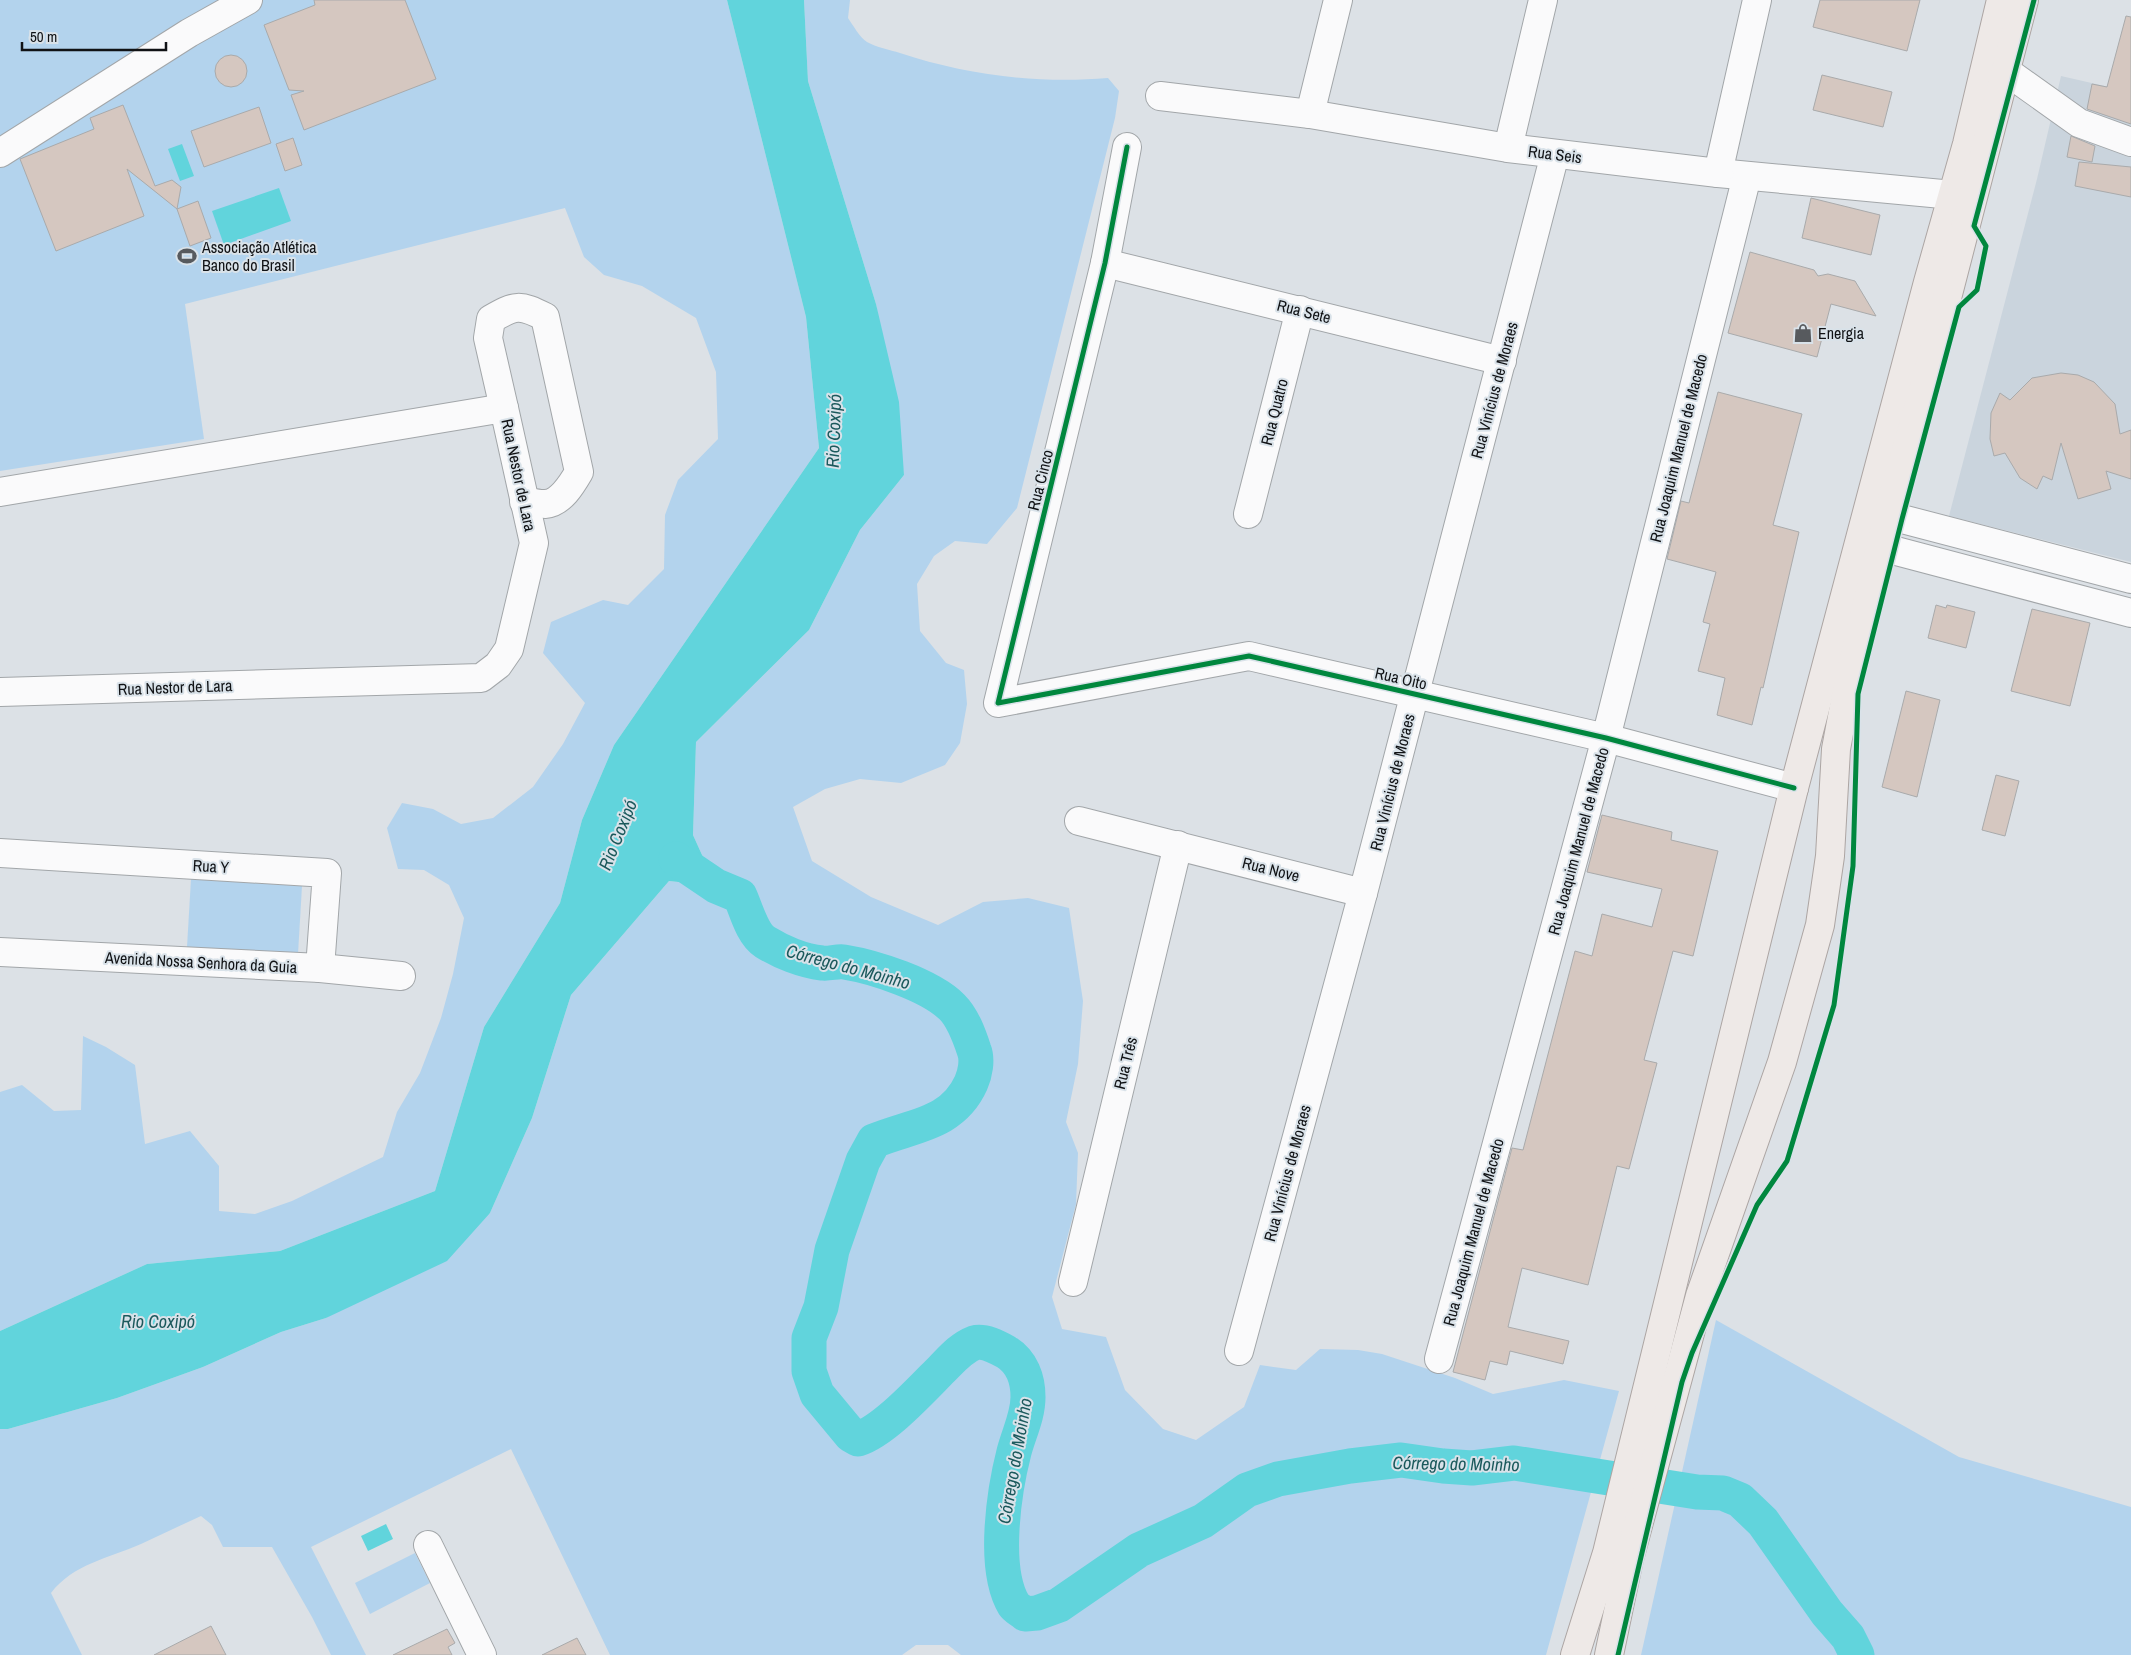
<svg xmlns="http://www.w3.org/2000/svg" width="2131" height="1655" font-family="'Archivo Narrow',sans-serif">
<rect width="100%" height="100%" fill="#dce1e6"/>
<!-- built -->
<polygon fill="#cad4dd" points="2061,76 2131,92 2131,562 1949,516 2037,179"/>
<!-- green -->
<g fill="#b3d3ed">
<polygon points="0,0 727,0 806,317 819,448 614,745 582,820 560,903 484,1027 435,1191 280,1251 147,1264 0,1331 0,1092 22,1085 54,1111 81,1110 83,1036 106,1047 135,1065 145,1144 190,1131 219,1166 219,1211 255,1214 292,1201 383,1157 397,1112 420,1073 441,1018 453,974 464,918 449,885 424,870 398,869 387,828 402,803 433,809 461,824 493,818 533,787 563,744 585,703 543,653 551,622 603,600 628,605 664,569 665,515 678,480 718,439 716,372 696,318 642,286 604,275 584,257 565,208 185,304 204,439 0,471"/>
<path d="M804,0H850L848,18C853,25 860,38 867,42C876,47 890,50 900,53C966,75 1038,84 1108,78L1119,91L1115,118L1017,508L987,544L955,541L934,556L917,584L920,631L946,663L964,670L967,704L960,743L945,765L901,783L860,779L825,789L793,807L812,861L871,897L938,925L983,902L1028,898L1069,908L1083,1001L1078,1064L1066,1122L1078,1153L1076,1204L1052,1297L1062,1329L1106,1337L1125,1390L1163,1429L1196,1440L1244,1407L1260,1365L1296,1370L1320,1349L1358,1350L1382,1354L1455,1378L1493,1394L1564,1380L1619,1391L1546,1655H961L948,1645H916L902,1655H610L511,1449L311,1547L366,1655H331L312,1617L272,1547H223L212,1525L201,1516C181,1525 161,1535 141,1544C109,1558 73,1564 51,1593L82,1655H0V1429H8L117,1398L203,1367L281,1332L326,1318L490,1213L532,1118L571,995L669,881L716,886L693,835L696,742L809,630L860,530L904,475L876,304L808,81Z"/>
<polygon points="191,879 302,886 298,954 187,947"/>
<polygon points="1716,1320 1959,1457 2131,1507 2131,1655 1641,1655"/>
<polygon points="415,1553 430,1583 370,1614 355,1583"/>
</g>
<!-- water -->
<g fill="#61d4dc">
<polygon points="727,0 804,0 808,81 876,304 899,402 904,475 860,530 809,630 696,742 693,835 716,886 669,881 571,995 532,1118 490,1213 447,1261 326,1318 281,1332 203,1367 117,1398 8,1429 0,1429 0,1331 147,1264 280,1251 435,1191 484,1027 560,903 582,820 614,745 819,448 806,317"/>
<polygon points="182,144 194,176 180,181 168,149"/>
<polygon points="279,188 291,221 224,245 212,211"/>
<polygon points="386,1524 393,1539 368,1551 361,1536"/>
</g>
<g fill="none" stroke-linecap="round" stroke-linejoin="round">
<!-- river -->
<path stroke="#61d4dc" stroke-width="35" d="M676,859L716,886L740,896C746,909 752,934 765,942C781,952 803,961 822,963C829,964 837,961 844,962C875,967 930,985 952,1007C963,1018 969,1035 974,1050C978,1060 975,1074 971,1083C952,1125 912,1125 874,1141L863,1161L832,1250L821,1307L809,1338V1371L817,1394L851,1435L858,1439C884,1431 922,1389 942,1369C951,1360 961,1348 974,1343C984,1340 997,1347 1006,1352C1022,1362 1028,1379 1028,1397C1028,1416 1019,1433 1014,1452C1004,1491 992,1569 1014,1605C1016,1608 1022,1611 1025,1614L1037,1613L1059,1605L1139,1550L1203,1521L1247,1490L1278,1479L1350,1466L1401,1460L1443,1466L1472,1468L1514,1463L1697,1492L1723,1493L1740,1500L1763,1522L1827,1613L1848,1637L1857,1655"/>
</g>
<!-- building -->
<g fill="#d5c7c0" stroke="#a9aaab">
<polygon points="314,0 405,0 436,79 304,130 291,95 304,91 289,90 264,25 315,5"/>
<polygon points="1820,0 1920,0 1907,51 1813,27"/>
<polygon points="2126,16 2131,17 2131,124 2087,109 2092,84 2107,87"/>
<circle cx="231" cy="71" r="16"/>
<polygon points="1822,75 1892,92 1883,127 1813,110"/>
<polygon points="123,105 155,186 172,180 181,187 177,209 198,201 211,238 190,246 177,209 127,169 144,216 56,251 20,159 94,129 90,118"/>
<polygon points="259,107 271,143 204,167 191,131"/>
<polygon points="2071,136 2095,146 2092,162 2067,157"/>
<polygon points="293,138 302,165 285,171 276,144"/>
<polygon points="2079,162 2131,167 2131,197 2075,186"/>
<polygon points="1811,198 1880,215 1871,255 1802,238"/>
<polygon points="1750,252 1814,270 1818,276 1828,274 1855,281 1876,316 1831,304 1817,357 1728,333"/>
<polygon points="2061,373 2078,375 2094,382 2115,404 2120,434 2131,430 2131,479 2106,471 2111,489 2078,499 2061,443 2052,480 2043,476 2037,489 2020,478 2005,453 1994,456 1990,439 1991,413 2000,393 2010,400 2032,378"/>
<polygon points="1718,392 1802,414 1773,525 1799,532 1763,688 1761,687 1752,725 1717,715 1725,678 1698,671 1710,624 1703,622 1716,572 1667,559 1681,501 1689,503"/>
<polygon points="1936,605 1946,608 1947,605 1975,612 1966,648 1928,638"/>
<polygon points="2032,609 2090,623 2070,706 2011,691"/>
<polygon points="1906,691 1940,700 1917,797 1882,787"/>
<polygon points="1996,775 2019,781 2005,836 1982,830"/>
<polygon points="1602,815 1672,832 1671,840 1718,851 1693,956 1673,951 1644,1060 1657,1063 1629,1169 1617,1166 1588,1285 1522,1268 1508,1327 1569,1341 1563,1364 1510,1351 1507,1365 1490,1361 1485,1380 1453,1372 1512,1148 1523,1150 1575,951 1592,956 1602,914 1652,927 1662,889 1587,872"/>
<polygon points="211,1626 226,1655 154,1655"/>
<polygon points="447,1629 455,1643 448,1647 452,1655 393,1655"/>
<polygon points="577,1638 586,1655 542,1655"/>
</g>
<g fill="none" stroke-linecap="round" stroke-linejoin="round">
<!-- minor casing -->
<g stroke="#a2a6a9" stroke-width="30">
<g id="minor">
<polyline points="2006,71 2079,123 2131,142"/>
<polyline points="1160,96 1310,114 1508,148 1718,173 1953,195"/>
<polyline points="1310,114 1338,0"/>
<polyline points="1127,147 1105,263 998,703 1249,656 1606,738 1794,788"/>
<polyline points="1508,148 1543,0"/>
<polyline points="0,153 189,33 248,0"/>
<polyline points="1718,173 1757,0"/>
<polyline points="1105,263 1502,361"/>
<path d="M504,408L488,338L491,319C515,305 520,304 545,317L579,472C572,484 561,503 545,504C538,504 531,502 524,502"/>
<polyline points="0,492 504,408 534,543 509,649 498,665 481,678 0,692"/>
<polyline points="1248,514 1300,310"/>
<polyline points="1888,514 1902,519 2131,579"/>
<polyline points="1881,547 2131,613"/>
<polyline points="1079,821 1363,893"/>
<polyline points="0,853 327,873 320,968"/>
<polyline points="0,952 320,968 401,976"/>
<polyline points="1073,1282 1178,845"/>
<polyline points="1239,1351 1363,893 1555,154"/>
<polyline points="1439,1359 1606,738 1747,176"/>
<polyline points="428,1545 482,1655"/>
</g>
</g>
<!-- major casing -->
<g stroke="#aca5a3" stroke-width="30">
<g id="major">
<polyline points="1575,1655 1607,1553 1794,788 1928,282 1967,144 2001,0"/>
<polyline points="1609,1655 1629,1559 1700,1296 1782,1062 1820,925 1830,856 1836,749 1848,685 1888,514 1924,387 2024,0"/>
</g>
</g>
<!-- minor -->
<use href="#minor" stroke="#fafafb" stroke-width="28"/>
<!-- major -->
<use href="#major" stroke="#eee9e7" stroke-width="28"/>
<!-- cycleway casing -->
<g stroke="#d9e2e9" stroke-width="8">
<g id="cycleway">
<polyline points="1127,147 1105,263 998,703 1249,656 1606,738 1794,788"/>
<polyline points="1618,1655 1682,1382 1692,1353 1757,1205 1787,1161 1834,1005 1853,866 1858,694 1902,519 1959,307 1977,290 1986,246 1974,226 2034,0"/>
</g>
</g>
<!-- cycleway -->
<use href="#cycleway" stroke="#00873e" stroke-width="5"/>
</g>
<!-- icons -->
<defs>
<g id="stadium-bare" transform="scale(1.5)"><path d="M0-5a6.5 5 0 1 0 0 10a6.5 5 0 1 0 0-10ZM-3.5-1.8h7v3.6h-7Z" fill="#575a5e" stroke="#d9e2e9" stroke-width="2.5" paint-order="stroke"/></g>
<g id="shop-bare" transform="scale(1.5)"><path d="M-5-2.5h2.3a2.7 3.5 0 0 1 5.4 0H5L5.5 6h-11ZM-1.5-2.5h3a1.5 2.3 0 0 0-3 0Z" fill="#575a5e" stroke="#d9e2e9" stroke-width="2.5" paint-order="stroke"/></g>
</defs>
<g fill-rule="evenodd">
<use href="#stadium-bare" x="187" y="256"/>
<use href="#shop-bare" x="1803" y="333"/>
</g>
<g text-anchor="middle" stroke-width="4" stroke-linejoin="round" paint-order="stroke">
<!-- street labels -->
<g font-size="16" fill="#101215" stroke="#d9e2e9">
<text transform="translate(1555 154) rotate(7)" y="6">Rua Seis</text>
<text transform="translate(1304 311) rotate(14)" y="6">Rua Sete</text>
<text transform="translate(1494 390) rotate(-75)" y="6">Rua Vinícius de Moraes</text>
<text transform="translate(1274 412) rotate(-76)" y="6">Rua Quatro</text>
<text transform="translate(1678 448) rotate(-76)" y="6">Rua Joaquim Manuel de Macedo</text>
<text transform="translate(519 475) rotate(78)" y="6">Rua Nestor de Lara</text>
<text transform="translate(1040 480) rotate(-76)" y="6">Rua Cinco</text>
<text transform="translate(1401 678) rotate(13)" y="6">Rua Oito</text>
<text transform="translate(175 687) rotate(-2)" y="6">Rua Nestor de Lara</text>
<text transform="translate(1392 782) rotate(-76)" y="6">Rua Vinícius de Moraes</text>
<text transform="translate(1578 841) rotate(-75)" y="6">Rua Joaquim Manuel de Macedo</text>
<text transform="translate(211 866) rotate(3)" y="6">Rua Y</text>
<text transform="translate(1271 869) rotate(14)" y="6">Rua Nove</text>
<text transform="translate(201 962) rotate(3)" y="6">Avenida Nossa Senhora da Guia</text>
<text transform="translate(1125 1063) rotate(-76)" y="6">Rua Três</text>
<text transform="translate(1287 1173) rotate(-75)" y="6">Rua Vinícius de Moraes</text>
<text transform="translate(1473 1232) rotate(-75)" y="6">Rua Joaquim Manuel de Macedo</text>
</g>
<!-- poi labels -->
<g font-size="16" fill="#101215" stroke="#d9e2e9" text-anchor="start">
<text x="202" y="253">Associação Atlética<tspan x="202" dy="18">Banco do Brasil</tspan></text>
<text x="1818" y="339">Energia</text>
</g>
<!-- water labels -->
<g font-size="18" font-style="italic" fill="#1b595c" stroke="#d9e2e9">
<text transform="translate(834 431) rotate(-88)" y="6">Rio Coxipó</text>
<text transform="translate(618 835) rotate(-68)" y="6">Rio Coxipó</text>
<text transform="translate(848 967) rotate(15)" y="6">Córrego do Moinho</text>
<text x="158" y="1328">Rio Coxipó</text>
<text transform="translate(1015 1461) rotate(-80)" y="6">Córrego do Moinho</text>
<text transform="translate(1456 1464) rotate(1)" y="6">Córrego do Moinho</text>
</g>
</g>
<!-- scale -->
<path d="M22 42v8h144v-8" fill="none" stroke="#101215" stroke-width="2.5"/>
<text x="30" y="42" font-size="15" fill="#101215" stroke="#d9e2e9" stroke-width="4" paint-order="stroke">50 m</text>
</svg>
